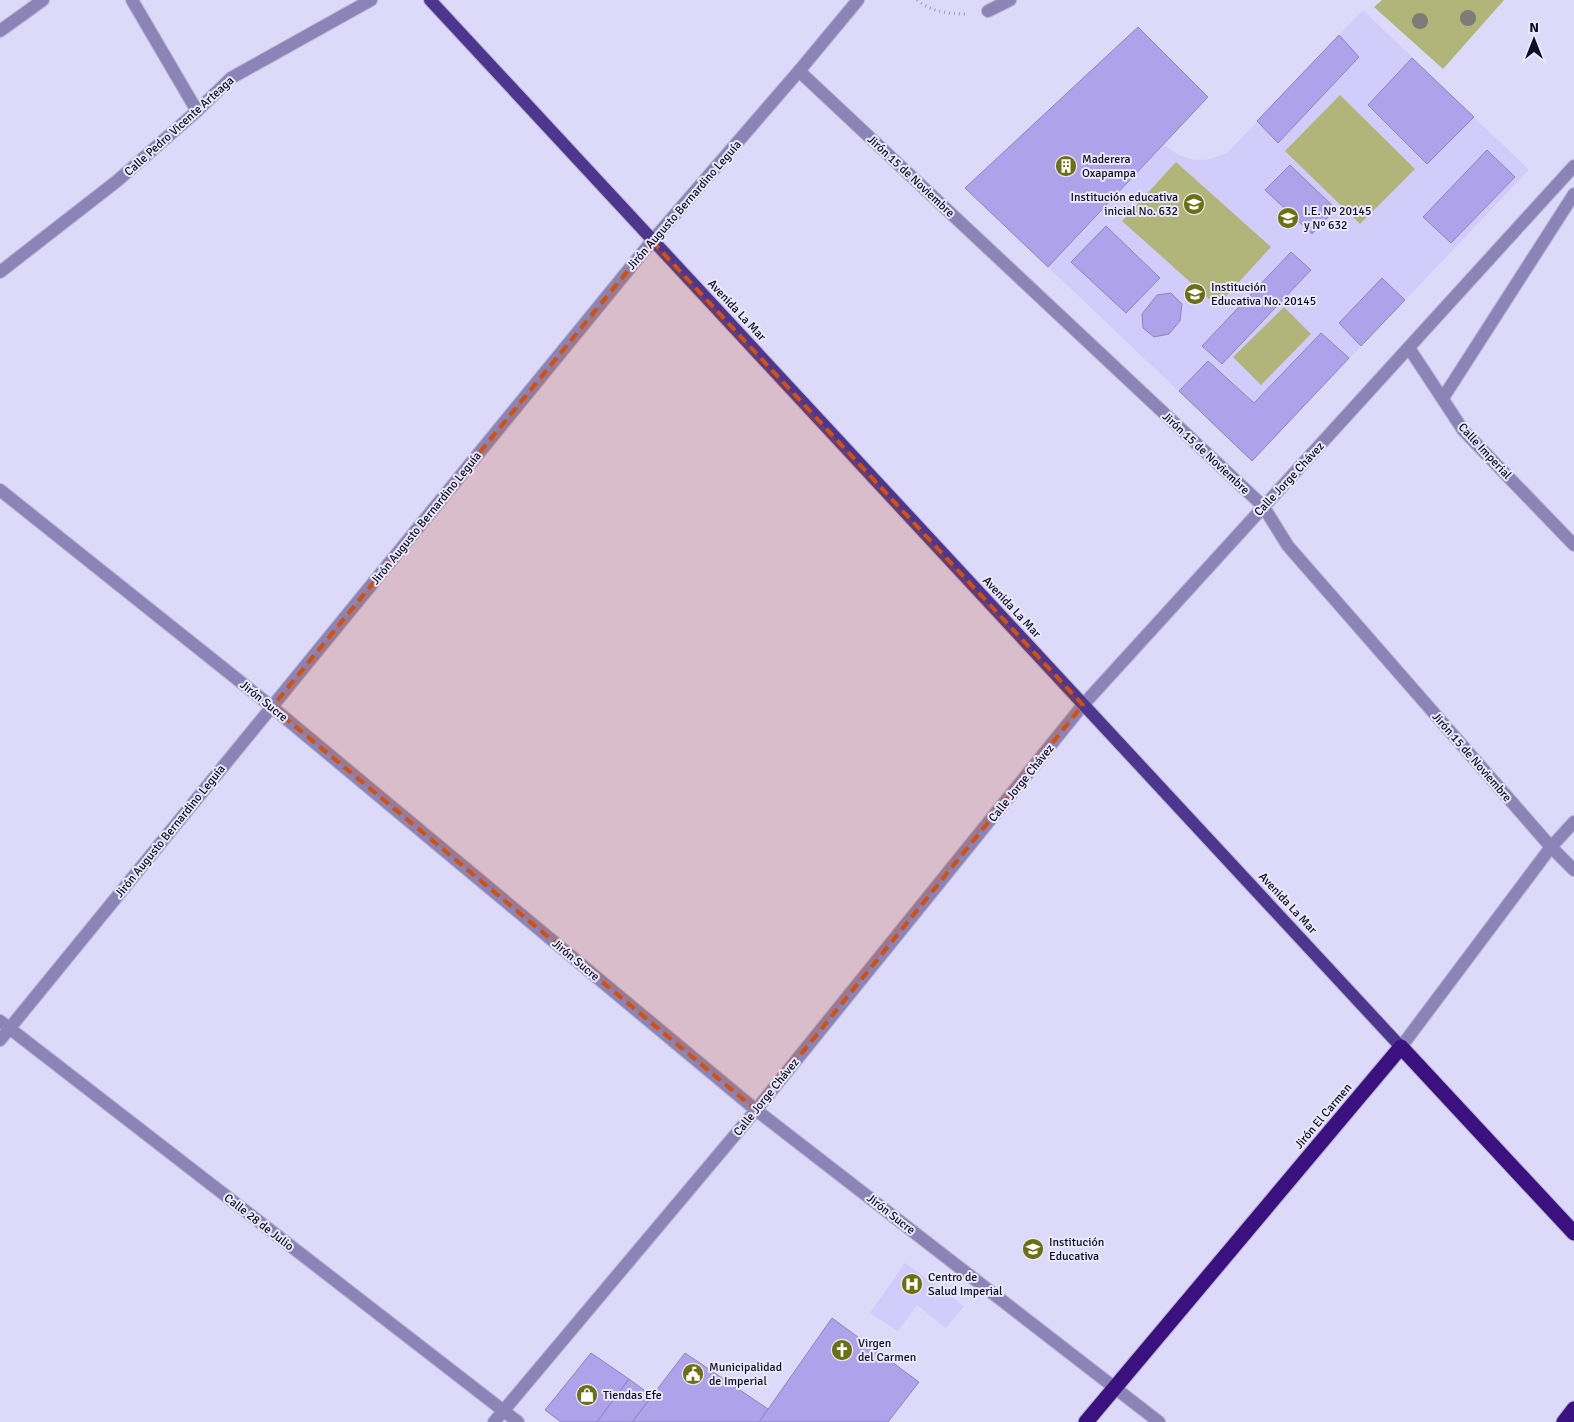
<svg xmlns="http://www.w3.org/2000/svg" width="1574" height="1422" font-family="Signika,sans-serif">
<rect width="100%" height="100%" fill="#ddd9f9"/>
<!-- built -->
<g fill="#d2ccfb">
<polygon points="1363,10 1529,170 1252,461 1048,267 1164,145 1180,156 1195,160 1211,159 1227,153"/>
<polygon points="905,1263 964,1306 946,1328 917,1305 898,1331 870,1313"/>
</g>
<!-- green -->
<g fill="#b1b579">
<polygon points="1382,0 1504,0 1443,69 1374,7"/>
<polygon points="1340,95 1415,169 1360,224 1285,151"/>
<polygon points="1176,162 1271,247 1217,306 1122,221"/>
<polygon points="1284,307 1311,334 1261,385 1233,357"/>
</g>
<!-- building -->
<g fill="#aea2ea" stroke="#8e86b7">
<polygon points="1138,27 1208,97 1048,267 965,188"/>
<polygon points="1339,35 1359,57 1278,143 1257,121"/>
<polygon points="1412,58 1474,117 1427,164 1368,105"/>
<polygon points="1487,150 1515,177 1451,243 1423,217"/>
<polygon points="1290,165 1336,209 1312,234 1265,190"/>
<polygon points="1106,226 1160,278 1126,313 1071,262"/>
<polygon points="1291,252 1311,270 1222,364 1202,346"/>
<polygon points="1382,278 1405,300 1361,346 1339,323"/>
<polygon points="1171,293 1182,304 1180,321 1169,334 1154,337 1143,328 1142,314 1157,295"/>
<polygon points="1321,333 1349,358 1252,461 1179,391 1208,361 1254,403"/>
<polygon points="832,1318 919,1382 888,1422 759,1422"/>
<polygon points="591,1353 629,1379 597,1422 561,1422 545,1410"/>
<polygon points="685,1353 768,1409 759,1422 632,1422"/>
<polygon points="629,1379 652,1396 632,1422 597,1422"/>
</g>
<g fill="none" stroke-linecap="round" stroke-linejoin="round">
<!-- minor casing -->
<g stroke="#b8b4d2" stroke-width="14">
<g id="minor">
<polyline points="132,0 197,111"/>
<polyline points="988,11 1010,0"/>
<polyline points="0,31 43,0"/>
<polyline points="799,71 1263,506 1288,546 1551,847 1574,870"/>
<polyline points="0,272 117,181 197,111 231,78 371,0"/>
<polyline points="1409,348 1463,430 1574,545"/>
<polyline points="1443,398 1574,194"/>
<polyline points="0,490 272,707 756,1110 1159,1422"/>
<polyline points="0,1021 518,1422"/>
<polyline points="0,1040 652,241 799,71 858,0"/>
<polyline points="1401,1047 1551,847 1574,822"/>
<polyline points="494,1422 756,1110 1083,705 1574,166"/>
</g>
</g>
<!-- major casing -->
<g stroke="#b8b4d2" stroke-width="14">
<polyline id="major" points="430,0 1401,1047"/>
</g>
<!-- highway casing -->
<g stroke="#b8b4d2" stroke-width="17">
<g id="highway">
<polyline points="1086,1422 1401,1047 1574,1233"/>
<polyline points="1564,1422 1574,1409"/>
</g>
</g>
<!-- path -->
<path stroke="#9b98b3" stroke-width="3" stroke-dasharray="1 4" stroke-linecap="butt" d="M917,0C932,12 948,14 967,14"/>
<!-- minor -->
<use href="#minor" stroke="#8c84b6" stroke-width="12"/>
<!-- major -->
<use href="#major" stroke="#4d368e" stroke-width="12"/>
<!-- highway -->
<use href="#highway" stroke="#3a117e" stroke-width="15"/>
</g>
<!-- trees -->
<g fill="#7d7c77">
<circle cx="1468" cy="18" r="8"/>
<circle cx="1420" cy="21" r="8"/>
</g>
<!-- marked area -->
<path fill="#d2510e" fill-opacity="0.2" stroke="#d2510e" stroke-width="4" stroke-dasharray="10 6" stroke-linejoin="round" d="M652,241L1083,705L756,1110L272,707Z"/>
<!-- icons -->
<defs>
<g id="building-disc" transform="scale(1.125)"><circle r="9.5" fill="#6c6f12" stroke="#eae8fd"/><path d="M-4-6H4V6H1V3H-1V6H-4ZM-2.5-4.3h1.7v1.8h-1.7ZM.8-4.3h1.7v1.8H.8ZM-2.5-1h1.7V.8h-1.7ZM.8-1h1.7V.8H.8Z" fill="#fff"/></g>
<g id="school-disc" transform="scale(1.125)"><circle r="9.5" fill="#6c6f12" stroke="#eae8fd"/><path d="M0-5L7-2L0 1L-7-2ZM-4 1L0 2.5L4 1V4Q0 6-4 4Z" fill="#fff"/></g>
<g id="hospital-disc" transform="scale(1.125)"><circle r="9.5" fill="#6c6f12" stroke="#eae8fd"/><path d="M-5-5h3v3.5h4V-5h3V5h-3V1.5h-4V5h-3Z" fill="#fff"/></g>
<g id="church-disc" transform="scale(1.125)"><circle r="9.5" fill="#6c6f12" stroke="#eae8fd"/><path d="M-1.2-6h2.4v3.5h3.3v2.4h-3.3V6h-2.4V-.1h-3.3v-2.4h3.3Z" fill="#fff"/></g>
<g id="civic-disc" transform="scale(1.125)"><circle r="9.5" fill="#6c6f12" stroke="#eae8fd"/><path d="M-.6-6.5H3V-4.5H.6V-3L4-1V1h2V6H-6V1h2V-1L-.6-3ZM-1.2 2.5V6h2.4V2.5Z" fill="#fff"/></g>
<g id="shop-disc" transform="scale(1.125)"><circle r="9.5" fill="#6c6f12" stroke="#eae8fd"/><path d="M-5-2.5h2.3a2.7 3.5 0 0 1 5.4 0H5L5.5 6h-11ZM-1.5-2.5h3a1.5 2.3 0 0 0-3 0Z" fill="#fff"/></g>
</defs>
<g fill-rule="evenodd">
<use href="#building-disc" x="1066" y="166"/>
<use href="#school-disc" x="1194" y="204"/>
<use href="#school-disc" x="1288" y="218"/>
<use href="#school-disc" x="1195" y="294"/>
<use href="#school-disc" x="1033" y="1249"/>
<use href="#hospital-disc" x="912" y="1284"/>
<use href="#church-disc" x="842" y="1350"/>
<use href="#civic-disc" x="693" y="1374"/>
<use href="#shop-disc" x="587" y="1395"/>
</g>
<g text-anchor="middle" stroke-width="4" stroke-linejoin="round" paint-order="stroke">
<!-- street labels -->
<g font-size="12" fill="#100d1e" stroke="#eae8fd">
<text transform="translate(179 126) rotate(-42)" y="4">Calle Pedro Vicente Arteaga</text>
<text transform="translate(911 176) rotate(43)" y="4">Jirón 15 de Noviembre</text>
<text transform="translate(684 205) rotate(-49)" y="4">Jirón Augusto Bernardino Leguía</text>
<text transform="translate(737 310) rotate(47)" y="4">Avenida La Mar</text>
<text transform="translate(1485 451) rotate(47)" y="4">Calle Imperial</text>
<text transform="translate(1206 453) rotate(43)" y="4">Jirón 15 de Noviembre</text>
<text transform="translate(1289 479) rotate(-47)" y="4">Calle Jorge Chávez</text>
<text transform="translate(426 518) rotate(-51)" y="4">Jirón Augusto Bernardino Leguía</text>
<text transform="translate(1012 607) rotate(47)" y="4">Avenida La Mar</text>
<text transform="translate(264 701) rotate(39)" y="4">Jirón Sucre</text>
<text transform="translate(1472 757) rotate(49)" y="4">Jirón 15 de Noviembre</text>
<text transform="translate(1021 783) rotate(-51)" y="4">Calle Jorge Chávez</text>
<text transform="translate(170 831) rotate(-51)" y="4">Jirón Augusto Bernardino Leguía</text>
<text transform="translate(1288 903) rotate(47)" y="4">Avenida La Mar</text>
<text transform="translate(576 960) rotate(40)" y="4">Jirón Sucre</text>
<text transform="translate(766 1097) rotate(-51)" y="4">Calle Jorge Chávez</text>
<text transform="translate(1323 1116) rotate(-50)" y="4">Jirón El Carmen</text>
<text transform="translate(891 1214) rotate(38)" y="4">Jirón Sucre</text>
<text transform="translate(259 1222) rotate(38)" y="4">Calle 28 de Julio</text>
</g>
<!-- poi labels -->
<g font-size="12" fill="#100d1e" stroke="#eae8fd" text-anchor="start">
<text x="1082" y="163">Maderera<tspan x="1082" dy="14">Oxapampa</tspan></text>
<text x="1178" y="201" text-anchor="end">Institución educativa<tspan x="1178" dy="14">inicial No. 632</tspan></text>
<text x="1304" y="215">I.E. Nº 20145<tspan x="1304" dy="14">y Nº 632</tspan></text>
<text x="1211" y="291">Institución<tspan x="1211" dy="14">Educativa No. 20145</tspan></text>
<text x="1049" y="1246">Institución<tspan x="1049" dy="14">Educativa</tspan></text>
<text x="928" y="1281">Centro de<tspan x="928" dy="14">Salud Imperial</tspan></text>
<text x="858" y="1347">Virgen<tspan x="858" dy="14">del Carmen</tspan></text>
<text x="709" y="1371">Municipalidad<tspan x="709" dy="14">de Imperial</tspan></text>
<text x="603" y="1399">Tiendas Efe</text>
</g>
</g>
<!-- north arrow -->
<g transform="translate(1534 40)" stroke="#eae8fd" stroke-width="4" paint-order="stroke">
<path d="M0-4L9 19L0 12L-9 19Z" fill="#100d1e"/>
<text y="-8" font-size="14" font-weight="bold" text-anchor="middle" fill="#100d1e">N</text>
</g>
</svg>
